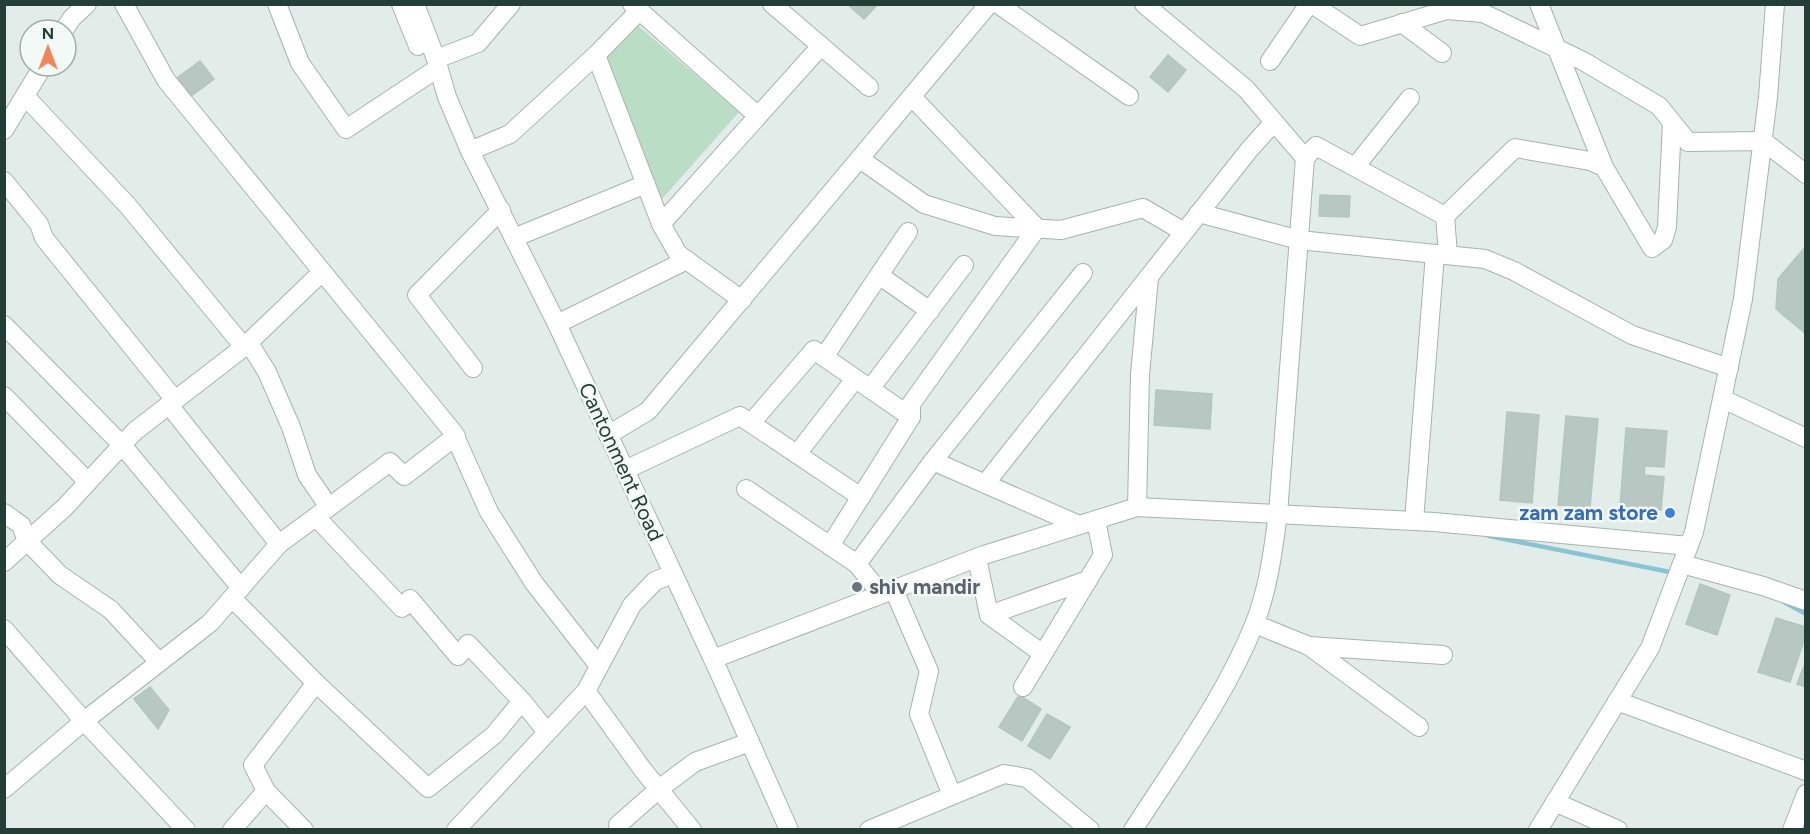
<svg xmlns="http://www.w3.org/2000/svg" width="1810" height="834" font-family="Figtree,sans-serif">
<rect width="100%" height="100%" fill="#e2ece8"/>
<!-- green -->
<polygon fill="#badec5" points="635,23 739,112 662,199 605,57"/>
<g fill="none" stroke-linecap="round" stroke-linejoin="round">
<!-- stream -->
<g stroke="#89c4d2" stroke-width="4.5">
<polyline points="1489,536 1675,573"/>
<polyline points="1784,602 1806,614"/>
</g>
</g>
<!-- building -->
<g fill="#b7c7c1" stroke="#b4c6bf" stroke-width="1.5">
<polygon points="847,4 878,4 864,19"/>
<polygon points="1168,55 1186,70 1168,92 1150,77"/>
<polygon points="200,61 214,79 187,99 173,81"/>
<polygon points="1320,195 1350,196 1349,217 1319,216"/>
<polygon points="1806,246 1806,334 1776,309 1778,279"/>
<polygon points="1156,390 1212,394 1210,429 1154,425"/>
<polygon points="1507,412 1539,415 1532,503 1500,500"/>
<polygon points="1566,416 1598,419 1590,507 1558,505"/>
<polygon points="1626,428 1667,431 1664,467 1645,466 1644,475 1664,477 1661,510 1620,507"/>
<polygon points="1700,584 1730,595 1717,635 1686,624"/>
<polygon points="1776,618 1806,627 1806,635 1790,682 1758,672"/>
<polygon points="1806,661 1806,687 1797,684"/>
<polygon points="150,687 169,710 158,729 134,699"/>
<polygon points="1019,695 1041,709 1022,741 999,727"/>
<polygon points="1047,714 1070,727 1050,759 1028,746"/>
</g>
<g fill="none" stroke-linecap="round" stroke-linejoin="round">
<!-- minor casing -->
<g stroke="#a5b4af" stroke-width="20">
<g id="minor">
<polyline points="124,4 166,80 453,432 489,512 534,583 599,666"/>
<polyline points="277,4 300,63 346,129 438,68"/>
<polyline points="401,4 418,46"/>
<polyline points="415,4 436,59 447,97 470,151 557,324 718,670 789,830"/>
<polyline points="632,4 758,116"/>
<polyline points="772,4 869,87"/>
<polyline points="998,4 1129,96"/>
<polyline points="1312,4 1360,36 1447,10 1483,13 1583,61 1659,106 1688,142 1763,141 1806,174"/>
<polyline points="1539,4 1604,167"/>
<polyline points="1402,23 1442,53"/>
<polyline points="64,30 72,18 87,4"/>
<polyline points="596,55 661,224 678,254 742,300"/>
<polyline points="436,59 478,43 511,4"/>
<polyline points="1270,61 1309,4"/>
<polyline points="25,96 128,206 244,347"/>
<polyline points="4,130 43,66"/>
<polyline points="470,151 510,134 596,55 639,11"/>
<polyline points="1305,158 1316,146 1445,216 1448,255"/>
<polyline points="860,159 924,204 995,226 1061,230 1143,208 1184,232"/>
<polyline points="1355,167 1410,98"/>
<polyline points="4,181 39,224 44,238 175,400"/>
<polyline points="1199,213 1299,240 1485,259 1514,271 1632,335 1729,368"/>
<polyline points="1445,216 1515,148 1590,161 1604,167 1652,248 1663,240 1667,227 1672,123"/>
<polyline points="661,224 821,46"/>
<polyline points="516,237 646,184"/>
<polyline points="879,275 930,311"/>
<polyline points="557,324 687,260"/>
<polyline points="4,325 122,445 241,588"/>
<polyline points="249,343 267,372 291,427 307,475 329,507"/>
<polyline points="824,357 908,232"/>
<polyline points="473,368 417,295 501,210"/>
<polyline points="870,389 964,265"/>
<polyline points="4,396 88,482"/>
<polyline points="1723,399 1806,438"/>
<polyline points="169,405 279,544"/>
<polyline points="751,423 814,350 911,417"/>
<polyline points="608,435 648,411 989,4"/>
<polyline points="797,454 855,379"/>
<polyline points="933,461 1079,525"/>
<polyline points="625,470 740,416 861,497"/>
<polyline points="985,484 1249,150 1274,122"/>
<polyline points="746,489 857,564 881,594"/>
<polyline points="1137,507 1140,375 1149,277"/>
<polyline points="4,513 21,525 27,541 60,575 111,610 159,662"/>
<polyline points="316,517 402,608 410,599 458,656 468,644 522,701 547,732"/>
<polyline points="1414,521 1435,254"/>
<polyline points="830,546 911,417 911,404 1037,228 912,97"/>
<polyline points="977,558 989,615 1088,580"/>
<polyline points="4,562 65,507 135,431 244,347 321,273"/>
<polyline points="857,564 933,461 1083,273"/>
<polyline points="1682,564 1763,586 1806,601"/>
<polyline points="894,590 929,671 919,714 952,795"/>
<polyline points="232,598 316,683 428,788 494,735 522,701"/>
<polyline points="989,615 1043,654"/>
<polyline points="1255,624 1309,646 1443,655"/>
<polyline points="4,629 84,721 186,830"/>
<polyline points="1309,646 1419,727"/>
<polyline points="713,659 984,555 1137,507 1434,522 1689,546"/>
<polyline points="1023,687 1103,555 1096,520"/>
<polyline points="586,691 643,770 692,830"/>
<polyline points="1617,701 1806,771"/>
<polyline points="4,789 84,721 210,623 279,544 390,462 404,476 456,436"/>
<polyline points="1555,802 1618,830"/>
<polyline points="618,825 659,789 695,762 750,742"/>
<polyline points="232,830 266,791"/>
<polyline points="304,830 266,791 253,765 316,683"/>
<polyline points="456,830 586,691 632,605 655,581 673,574"/>
<polyline points="869,830 1004,774 1027,778 1090,830"/>
<path d="M1133,830C1176,763 1224,699 1254,625C1268,591 1273,551 1278,514L1305,158L1246,89L1144,4"/>
<polyline points="1538,830 1650,648 1694,532 1743,299 1768,97 1775,4"/>
<polyline points="1792,830 1806,794"/>
</g>
</g>
<!-- minor -->
<use href="#minor" stroke="#fff" stroke-width="18"/>
</g>
<!-- markers -->
<circle fill="#3f7fe0" stroke="#f3f9f6" stroke-width="2" cx="1670" cy="513" r="6"/>
<circle fill="#6b7280" stroke="#f3f9f6" stroke-width="2" cx="857" cy="587" r="6"/>
<g text-anchor="middle" stroke-width="5" stroke-linejoin="round" paint-order="stroke">
<!-- street labels -->
<g font-size="21" fill="#223e37" stroke="#f3f9f6">
<text transform="translate(621 462) rotate(65)" y="7">Cantonment Road</text>
</g>
<!-- shop labels -->
<g font-size="21" font-weight="bold" fill="#366cbe" stroke="#f3f9f6" text-anchor="end">
<text x="1658" y="520">zam zam store</text>
</g>
<!-- worship labels -->
<g font-size="21" font-weight="bold" fill="#5b616d" stroke="#f3f9f6" text-anchor="start">
<text x="869" y="594">shiv mandir</text>
</g>
</g>
<!-- border -->
<rect width="1810" height="834" fill="none" stroke="#223e37" stroke-width="12"/>
<!-- north arrow -->
<g transform="translate(48 48)"><circle r="28" fill="#f3f9f6" stroke="#9faeaa" stroke-width="1.5"/>
<path d="M0-4.5L10 22L0 15L-10 22Z" fill="#f48459"/>
<text y="-9" font-size="16" font-weight="bold" text-anchor="middle" fill="#223e37">N</text>
</g>
</svg>
